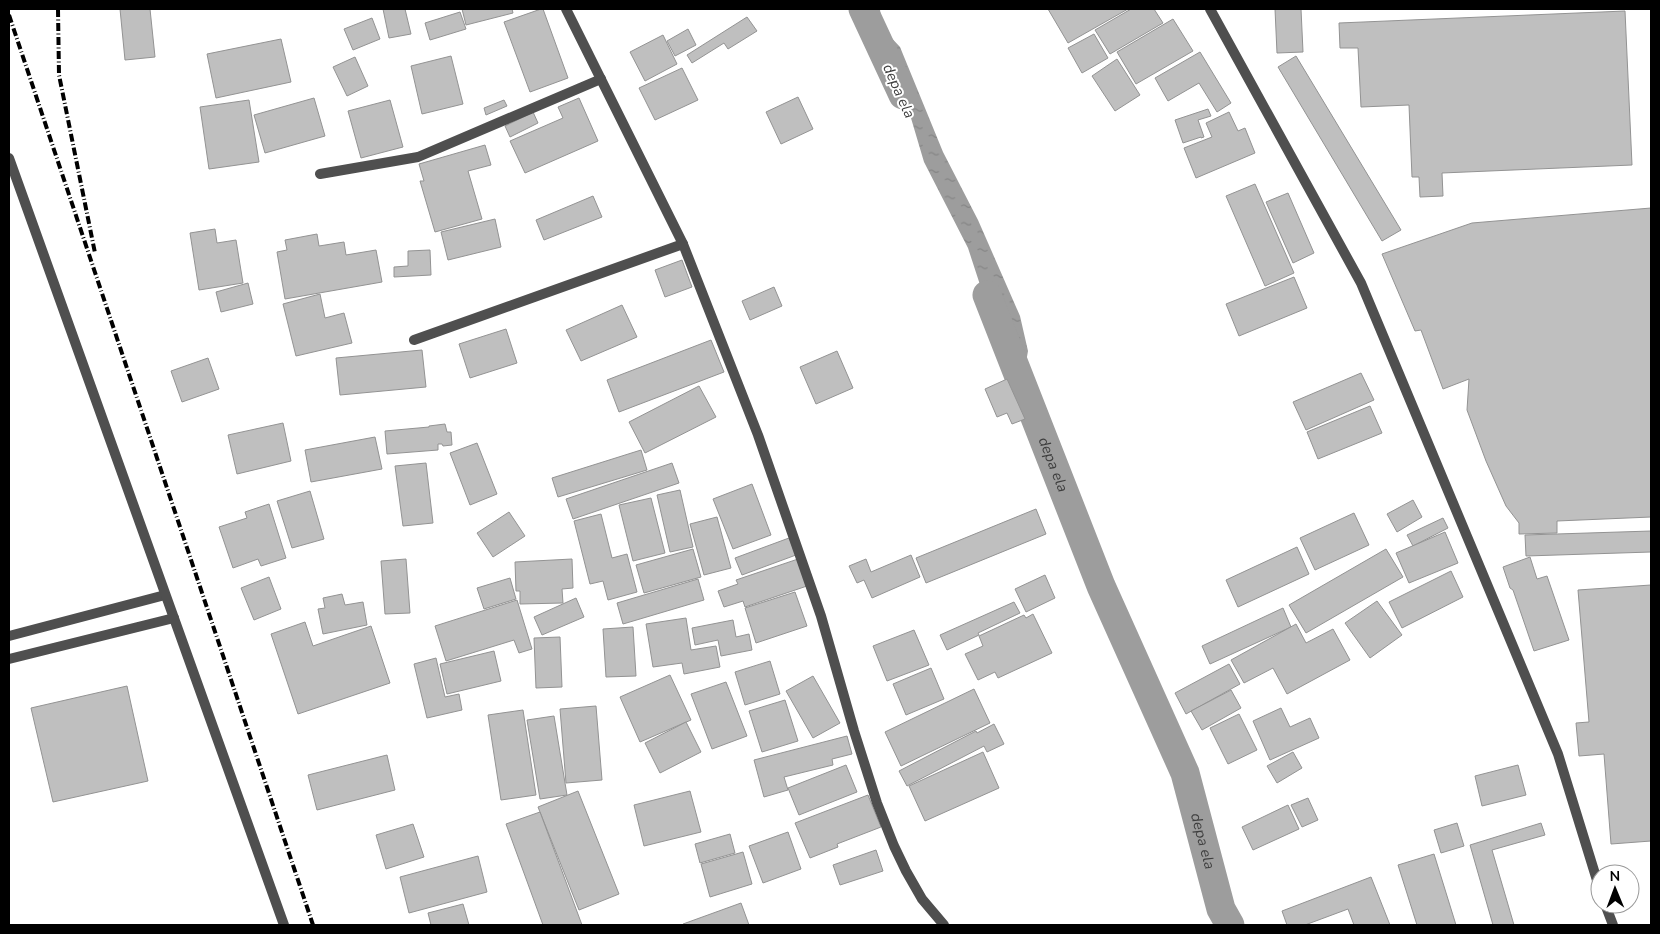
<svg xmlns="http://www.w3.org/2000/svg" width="1660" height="934" font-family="'Nunito Sans',sans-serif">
<defs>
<pattern id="water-ripples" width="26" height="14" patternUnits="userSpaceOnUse" patternTransform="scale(1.25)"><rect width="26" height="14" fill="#9d9d9d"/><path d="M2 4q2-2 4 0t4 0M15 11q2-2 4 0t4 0" fill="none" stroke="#858585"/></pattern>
</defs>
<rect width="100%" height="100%" fill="#fff"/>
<!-- water -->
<polygon fill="url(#water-ripples)" points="862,9 880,9 881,21 886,32 900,47 943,152 978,220 1020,316 1028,351 1025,368 1009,348 984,297 968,248 924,162 908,108 894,83 887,59 879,40 868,26"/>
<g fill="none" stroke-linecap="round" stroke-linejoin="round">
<!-- canal -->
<g stroke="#9d9d9d" stroke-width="29">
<polyline points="863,9 903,95"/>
<path id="s1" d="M987,295L1101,586L1185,773L1221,909L1230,925"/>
</g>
</g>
<!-- building -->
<g fill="#bfbfbf" stroke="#939393">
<polygon points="120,9 150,9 155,57 125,60"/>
<polygon points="383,9 405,9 411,34 389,38"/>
<polygon points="462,9 512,9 513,13 466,25"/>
<polygon points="541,9 543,9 568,78 530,92 504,22"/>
<polygon points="1048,9 1128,9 1068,43"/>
<polygon points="1131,9 1154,9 1163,23 1110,54 1095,30"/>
<polygon points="1275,9 1301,9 1303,52 1277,53"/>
<polygon points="1625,11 1632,165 1442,173 1443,196 1420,197 1419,177 1412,177 1409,105 1361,107 1358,48 1340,48 1339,23"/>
<polygon points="460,12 466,29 430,40 425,23"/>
<polygon points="747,17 757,31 728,49 724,43 692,63 687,55"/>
<polygon points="372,18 380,39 353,50 344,29"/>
<polygon points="1173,19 1193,51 1136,84 1117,52"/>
<polygon points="688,29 696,45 675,56 667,41"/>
<polygon points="1094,34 1108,58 1082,73 1068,48"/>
<polygon points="663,35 677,64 645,81 630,52"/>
<polygon points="281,39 291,82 216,98 207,54"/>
<polygon points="1200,52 1231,103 1217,112 1199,83 1168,101 1155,78"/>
<polygon points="451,56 463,104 422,114 411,66"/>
<polygon points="1296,56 1401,230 1382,241 1278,67"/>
<polygon points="355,57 368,86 347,96 333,67"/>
<polygon points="1117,59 1140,95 1115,111 1092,76"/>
<polygon points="682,68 698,100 655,120 639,88"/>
<polygon points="798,97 813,129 781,144 766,112"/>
<polygon points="314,98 325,136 265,153 254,115"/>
<polygon points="579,98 598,141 525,173 510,141 563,118 558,107"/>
<polygon points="249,100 259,162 209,169 200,107"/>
<polygon points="390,100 403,147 361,158 348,111"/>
<polygon points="504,100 507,106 486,115 484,108"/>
<polygon points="1208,109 1211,116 1198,120 1204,137 1201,138 1201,137 1183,143 1175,120"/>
<polygon points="533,112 538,123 510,137 505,126"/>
<polygon points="1229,112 1238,131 1245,128 1255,153 1196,178 1184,148 1212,137 1206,123"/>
<polygon points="485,145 491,165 468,171 482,219 435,232 420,181 424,181 419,164"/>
<polygon points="1255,184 1294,273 1265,286 1226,196"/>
<polygon points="1288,193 1314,253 1293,263 1266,202"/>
<polygon points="593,196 602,217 544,240 536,220"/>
<polygon points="1651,208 1651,517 1557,521 1557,533 1519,534 1519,523 1506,506 1486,461 1467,410 1469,379 1443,389 1421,330 1415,331 1382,254 1472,223"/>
<polygon points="495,219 501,247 448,260 441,232"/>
<polygon points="215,229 217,243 236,240 243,283 199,290 190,233"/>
<polygon points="317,234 319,246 344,242 346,255 376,250 382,282 285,299 277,252 287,250 285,240"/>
<polygon points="430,250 431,275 394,277 394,267 408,266 408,251"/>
<polygon points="682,260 692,287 665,297 655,270"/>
<polygon points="1294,277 1307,308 1239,336 1226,304"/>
<polygon points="248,283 253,304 221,312 216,292"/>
<polygon points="774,287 782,306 750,320 742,301"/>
<polygon points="320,294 325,318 344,313 352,343 296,356 283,304"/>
<polygon points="622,305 637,337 581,361 566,330"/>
<polygon points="506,329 517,363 470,378 459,344"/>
<polygon points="711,340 724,372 619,412 607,380"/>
<polygon points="422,350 426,387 340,395 336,358"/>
<polygon points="837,351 853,388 816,404 800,367"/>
<polygon points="208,358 219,389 182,402 171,371"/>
<polygon points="1361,373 1374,400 1306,430 1293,402"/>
<polygon points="1007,379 1025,419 1012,424 1007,413 997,417 985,389"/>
<polygon points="699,386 716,417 645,453 629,422"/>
<polygon points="1370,406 1382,433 1318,459 1307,432"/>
<polygon points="283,423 291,461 237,474 228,435"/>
<polygon points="445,424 447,432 451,432 452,445 443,446 442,444 438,444 438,450 387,454 385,431 429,427 429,426"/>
<polygon points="375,437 382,469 311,482 305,450"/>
<polygon points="477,443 497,494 470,505 450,453"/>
<polygon points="641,450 647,470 558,497 552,478"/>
<polygon points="426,463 433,523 403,526 395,466"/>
<polygon points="672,463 679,483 573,519 566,499"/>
<polygon points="752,484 771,535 733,549 713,499"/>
<polygon points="680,490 693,547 670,552 657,495"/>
<polygon points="310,491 324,539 292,548 277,501"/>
<polygon points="651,498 665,553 633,561 619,505"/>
<polygon points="1413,500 1422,517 1397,532 1387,514"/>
<polygon points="269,504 286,558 261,566 258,559 233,568 219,527 247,518 245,512"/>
<polygon points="1036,509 1046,534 926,583 916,558"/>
<polygon points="509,512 525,536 493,557 477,533"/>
<polygon points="1354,513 1369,545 1315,570 1300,538"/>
<polygon points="601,514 612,558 627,554 637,592 608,600 603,581 590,584 574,521"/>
<polygon points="717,517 731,568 704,575 690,524"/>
<polygon points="1443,518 1448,528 1413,546 1407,535"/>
<polygon points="1651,531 1651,552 1526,556 1525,535"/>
<polygon points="1445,532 1458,563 1409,583 1396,553"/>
<polygon points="789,538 796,555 742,575 735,558"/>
<polygon points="1297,547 1309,574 1238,607 1226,580"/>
<polygon points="693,549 701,577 644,593 636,565"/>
<polygon points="1386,549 1403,577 1306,633 1289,605"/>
<polygon points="911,555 920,577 872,598 864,580 857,583 849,566 866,559 871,572"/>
<polygon points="1530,557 1537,579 1547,576 1569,640 1534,651 1513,590 1510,588 1503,567"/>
<polygon points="406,559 410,613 385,614 381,561"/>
<polygon points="572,559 573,588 562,589 563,603 520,604 520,591 516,591 515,562"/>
<polygon points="798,559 807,586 745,607 743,601 724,607 718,591 738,584 736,580"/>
<polygon points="1451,571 1463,597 1402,628 1389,602"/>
<polygon points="1045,575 1055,598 1026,612 1015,589"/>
<polygon points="269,577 281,609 254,620 241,588"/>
<polygon points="510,578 516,599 484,609 477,588"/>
<polygon points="698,579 704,600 623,624 617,603"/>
<polygon points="1651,585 1651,841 1611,844 1604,754 1579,756 1576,723 1589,722 1578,590"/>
<polygon points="795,592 807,626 756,643 745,608"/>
<polygon points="342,594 345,605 363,602 367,625 323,634 318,609 325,608 323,598"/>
<polygon points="576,598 584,617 542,635 534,617"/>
<polygon points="517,600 532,649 519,653 514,640 446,661 435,626"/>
<polygon points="1377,601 1402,635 1370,658 1345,623"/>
<polygon points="1014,602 1020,613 978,633 979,635 947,650 940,635"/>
<polygon points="1283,608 1291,627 1210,664 1202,646"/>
<polygon points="1033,614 1052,653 998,678 995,672 978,680 965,654 983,646 979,636 1024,615 1026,618"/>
<polygon points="686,618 691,650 716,646 720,667 684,674 682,663 653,667 646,624"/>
<polygon points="733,620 736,637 749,634 752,650 721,656 718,640 695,645 692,628"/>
<polygon points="305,622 313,646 371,626 390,683 298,714 271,634"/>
<polygon points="1296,624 1306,643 1333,629 1350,660 1287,694 1273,668 1244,683 1231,660"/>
<polygon points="633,627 636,676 606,677 603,629"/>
<polygon points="914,630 929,665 887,681 873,646"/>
<polygon points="560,637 562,687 536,688 534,638"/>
<polygon points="494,651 501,681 447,694 440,664"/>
<polygon points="436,658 445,697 459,694 462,710 427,718 414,664"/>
<polygon points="770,661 780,694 745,705 735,672"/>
<polygon points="1229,664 1240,684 1186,714 1175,693"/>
<polygon points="931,668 944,699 906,715 893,684"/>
<polygon points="670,675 691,720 640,742 620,697"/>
<polygon points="813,676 840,723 813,738 786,691"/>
<polygon points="726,682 747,736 712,749 691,694"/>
<polygon points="127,686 148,781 53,802 31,708"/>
<polygon points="974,689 990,723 901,766 885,732"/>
<polygon points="1231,690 1241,708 1202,730 1191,711"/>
<polygon points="785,700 798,741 762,752 749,711"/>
<polygon points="596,706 602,780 566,783 560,709"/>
<polygon points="1281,708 1290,727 1310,718 1319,738 1270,760 1253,721"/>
<polygon points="523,710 536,795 501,800 488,715"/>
<polygon points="1239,714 1257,750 1228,764 1210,728"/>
<polygon points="554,716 567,795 540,799 527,720"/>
<polygon points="686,722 701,752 660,773 645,743"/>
<polygon points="994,724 1004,744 987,752 984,746 907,786 899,771 976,731 977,733"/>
<polygon points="847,736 852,754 832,759 833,765 784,777 788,790 764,797 754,760"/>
<polygon points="983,752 999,788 925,821 909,786"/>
<polygon points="1293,752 1302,768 1277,783 1267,766"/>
<polygon points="387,755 395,790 317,810 308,775"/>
<polygon points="846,765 857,792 799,815 788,788"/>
<polygon points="1518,765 1526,795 1482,806 1475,776"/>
<polygon points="578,791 619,894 579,910 538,807"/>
<polygon points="690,791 701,832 644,846 634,805"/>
<polygon points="868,795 881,827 837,844 838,847 810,858 795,823"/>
<polygon points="1308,798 1318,820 1302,827 1291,805"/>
<polygon points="1288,805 1299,829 1253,850 1242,827"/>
<polygon points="540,812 582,925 543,925 506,824"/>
<polygon points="1457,823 1464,846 1441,853 1434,830"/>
<polygon points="1541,823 1545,835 1492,850 1514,925 1493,925 1470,845"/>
<polygon points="413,824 424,857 386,869 376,835"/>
<polygon points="788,832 801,869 763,883 749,846"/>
<polygon points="730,834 735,853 700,863 695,844"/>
<polygon points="876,850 883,871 840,885 833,865"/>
<polygon points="743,852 752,884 710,897 701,864"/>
<polygon points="1434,854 1456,925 1417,925 1398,865"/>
<polygon points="478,856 487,892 409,913 400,877"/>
<polygon points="1371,877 1390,925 1354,925 1348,909 1305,925 1287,925 1282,911"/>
<polygon points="741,903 749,925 684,925 683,924"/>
<polygon points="463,904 469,925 431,925 428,913"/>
</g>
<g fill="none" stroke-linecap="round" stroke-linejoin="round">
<!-- service -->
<g stroke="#4f4f4f" stroke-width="10">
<polyline points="320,174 418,157 601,79"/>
<polyline points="9,636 165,595"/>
<polyline points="9,659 174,618"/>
</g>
<!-- minor -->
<g stroke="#4f4f4f" stroke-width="10">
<polyline points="1210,9 1361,283 1558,754 1600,890"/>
<polyline points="9,158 284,925"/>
<polyline points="414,340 683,244"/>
<polyline points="1605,904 1613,925"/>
</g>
<!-- tertiary -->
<polyline stroke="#4f4f4f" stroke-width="10" points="566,9 683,244 758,435 821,616 854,731 877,803 894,846 906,871 922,899 944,925"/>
<!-- rail -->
<g stroke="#000" stroke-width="4" stroke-dasharray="8 2.5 1 2.5" stroke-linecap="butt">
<polyline points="58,9 59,75 95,253"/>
<polyline points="9,15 313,925"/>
</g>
</g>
<g text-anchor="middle" stroke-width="4" stroke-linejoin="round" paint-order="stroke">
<!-- water labels -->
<g font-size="15" font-style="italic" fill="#3e3e3e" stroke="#fff">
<text transform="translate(899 91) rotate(66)" y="5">depa ela</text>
<text dy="5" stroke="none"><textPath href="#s1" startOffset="182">depa ela</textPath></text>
<text dy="5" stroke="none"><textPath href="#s1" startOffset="588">depa ela</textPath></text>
</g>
</g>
<!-- border -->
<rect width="1660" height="934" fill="none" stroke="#000000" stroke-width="20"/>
<!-- north arrow -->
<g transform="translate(1615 889) rotate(359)"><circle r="24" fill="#ffffff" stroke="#999999"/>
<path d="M0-4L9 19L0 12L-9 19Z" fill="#000000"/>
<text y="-8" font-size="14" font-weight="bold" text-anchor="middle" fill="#000000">N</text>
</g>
</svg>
